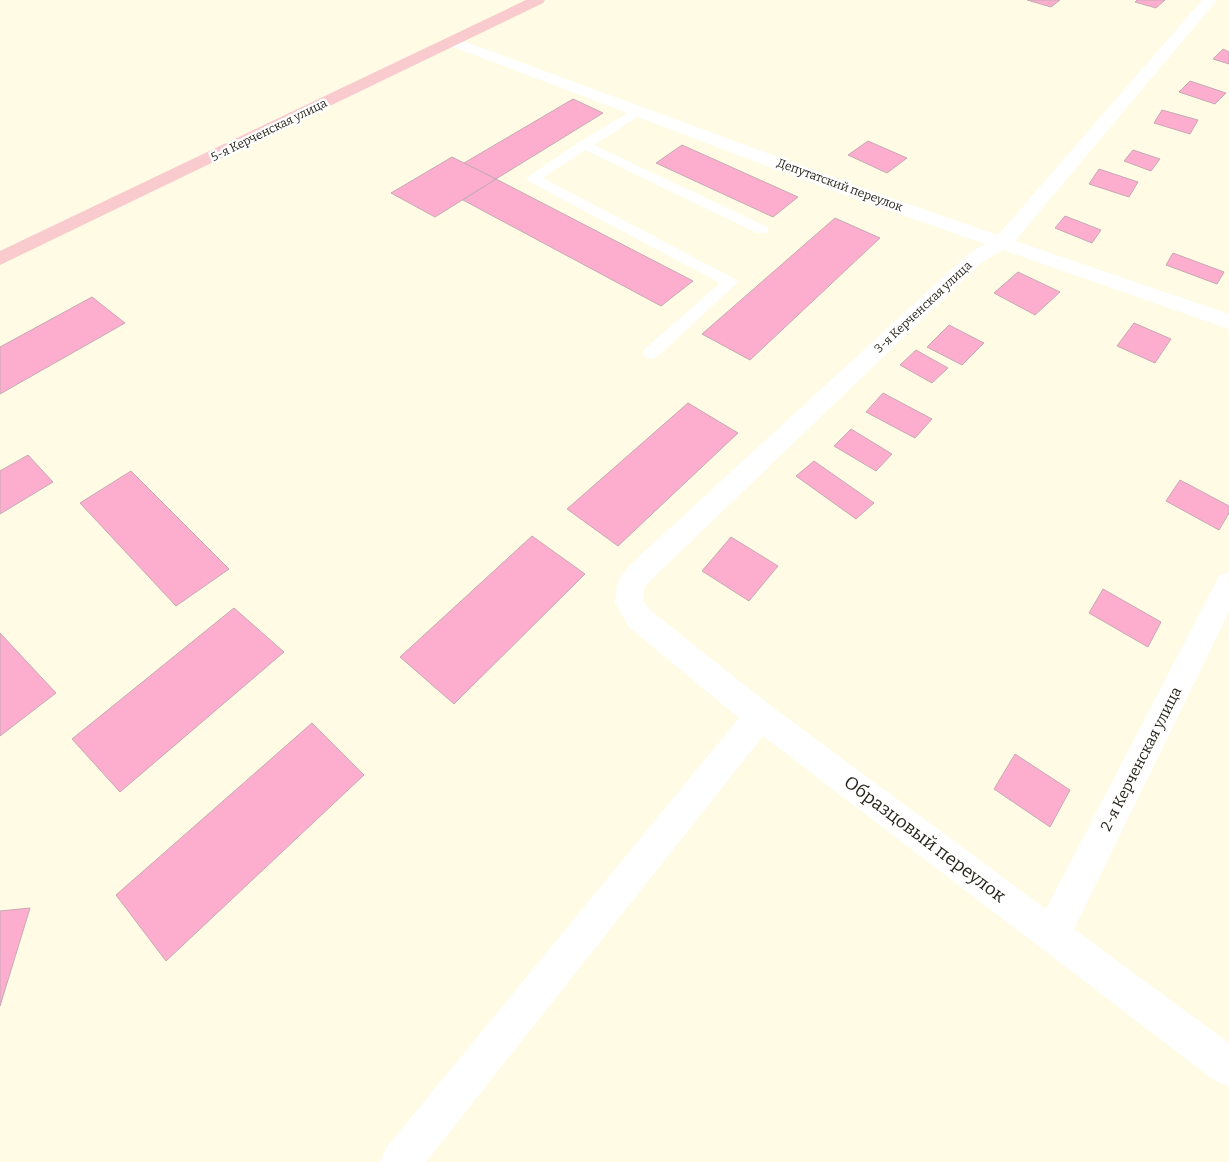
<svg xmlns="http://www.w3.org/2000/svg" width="1229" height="1162" font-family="Bitter,serif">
<rect width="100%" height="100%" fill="#fffbe4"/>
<!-- building -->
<g fill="#fdaecf" stroke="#c6a9b4">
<polygon points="1027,0 1060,0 1051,7"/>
<polygon points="1137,0 1165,0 1156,8 1135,2"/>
<polygon points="1223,49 1229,52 1229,64 1213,59"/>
<polygon points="1190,81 1226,93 1215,104 1179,92"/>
<polygon points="573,99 603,113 496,179 464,163"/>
<polygon points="1162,110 1198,120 1190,134 1154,123"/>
<polygon points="868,141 907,158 887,173 848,155"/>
<polygon points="682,145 798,197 773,217 656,163"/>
<polygon points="1133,150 1160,159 1151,171 1124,161"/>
<polygon points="452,157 496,179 435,217 391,193"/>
<polygon points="1099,169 1138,182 1129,197 1089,184"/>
<polygon points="496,179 693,281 661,306 463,200"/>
<polygon points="1065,216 1101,230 1092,243 1055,228"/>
<polygon points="835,218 880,238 750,360 702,334"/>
<polygon points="1173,253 1224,272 1217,284 1166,265"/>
<polygon points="1018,272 1060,292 1035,315 994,293"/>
<polygon points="92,297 125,323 0,394 0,347"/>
<polygon points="1134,323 1171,339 1155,363 1117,346"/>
<polygon points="949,325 984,343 962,365 927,347"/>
<polygon points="916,350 948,368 932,383 900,365"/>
<polygon points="883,393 932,419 915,438 866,412"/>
<polygon points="688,403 738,433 618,546 567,509"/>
<polygon points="851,429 892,454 876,471 834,446"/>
<polygon points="28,455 53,482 0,514 0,471"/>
<polygon points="814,461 874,503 856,519 796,476"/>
<polygon points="131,471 229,569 176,606 80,503"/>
<polygon points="1180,480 1229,506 1229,513 1219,530 1166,501"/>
<polygon points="532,536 585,574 454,704 400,657"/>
<polygon points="731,537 778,566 749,601 702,571"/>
<polygon points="1103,589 1161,622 1148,647 1089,613"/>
<polygon points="234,608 284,652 120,792 72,739"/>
<polygon points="0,633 56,693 0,736"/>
<polygon points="312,723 364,775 166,961 116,895"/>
<polygon points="1015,754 1070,790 1050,827 994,789"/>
<polygon points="30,908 0,1006 0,911"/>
</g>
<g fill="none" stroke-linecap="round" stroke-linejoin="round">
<!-- service -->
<polygon fill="#fff" fill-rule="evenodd" points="638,107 644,111 642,114 594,145 767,227 769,230 767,233 757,233 585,150 543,178 735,279 738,282 657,357 651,359 645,357 643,353 645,349 720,283 528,181 526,178 579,142"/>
<!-- minor -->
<polygon fill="#fff" fill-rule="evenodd" points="1202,0 1217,0 1015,241 1229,314 1229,329 1003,250 981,263 653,578 644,588 643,601 650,610 771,706 1046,909 1219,576 1229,572 1229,612 1074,929 1229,1043 1229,1086 1215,1081 763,736 426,1162 380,1162 386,1148 739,718 630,628 615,603 617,584 621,576 633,562 967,255 985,244 831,190 448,45 445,42 448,39 458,39 845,182 998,235"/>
<!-- primary -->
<polygon fill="#facbce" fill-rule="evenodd" points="526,0 545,0 543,3 0,265 0,251"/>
</g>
<g text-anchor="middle" stroke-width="5" stroke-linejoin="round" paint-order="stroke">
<!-- far-street labels -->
<g font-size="12" fill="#221f15" stroke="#fff">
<text transform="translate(269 130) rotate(-26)" y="4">5-я Керченская улица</text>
<text transform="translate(840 185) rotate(20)" y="4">Депутатский переулок</text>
<text transform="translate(923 307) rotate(-43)" y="4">3-я Керченская улица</text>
</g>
<!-- street labels -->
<g font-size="15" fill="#221f15" stroke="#fff">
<text transform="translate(1141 759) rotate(-63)" y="5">2-я Керченская улица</text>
</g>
<!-- near-street labels -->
<g font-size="18" fill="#221f15" stroke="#fff">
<text transform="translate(925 839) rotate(37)" y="6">Образцовый переулок</text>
</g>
</g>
</svg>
